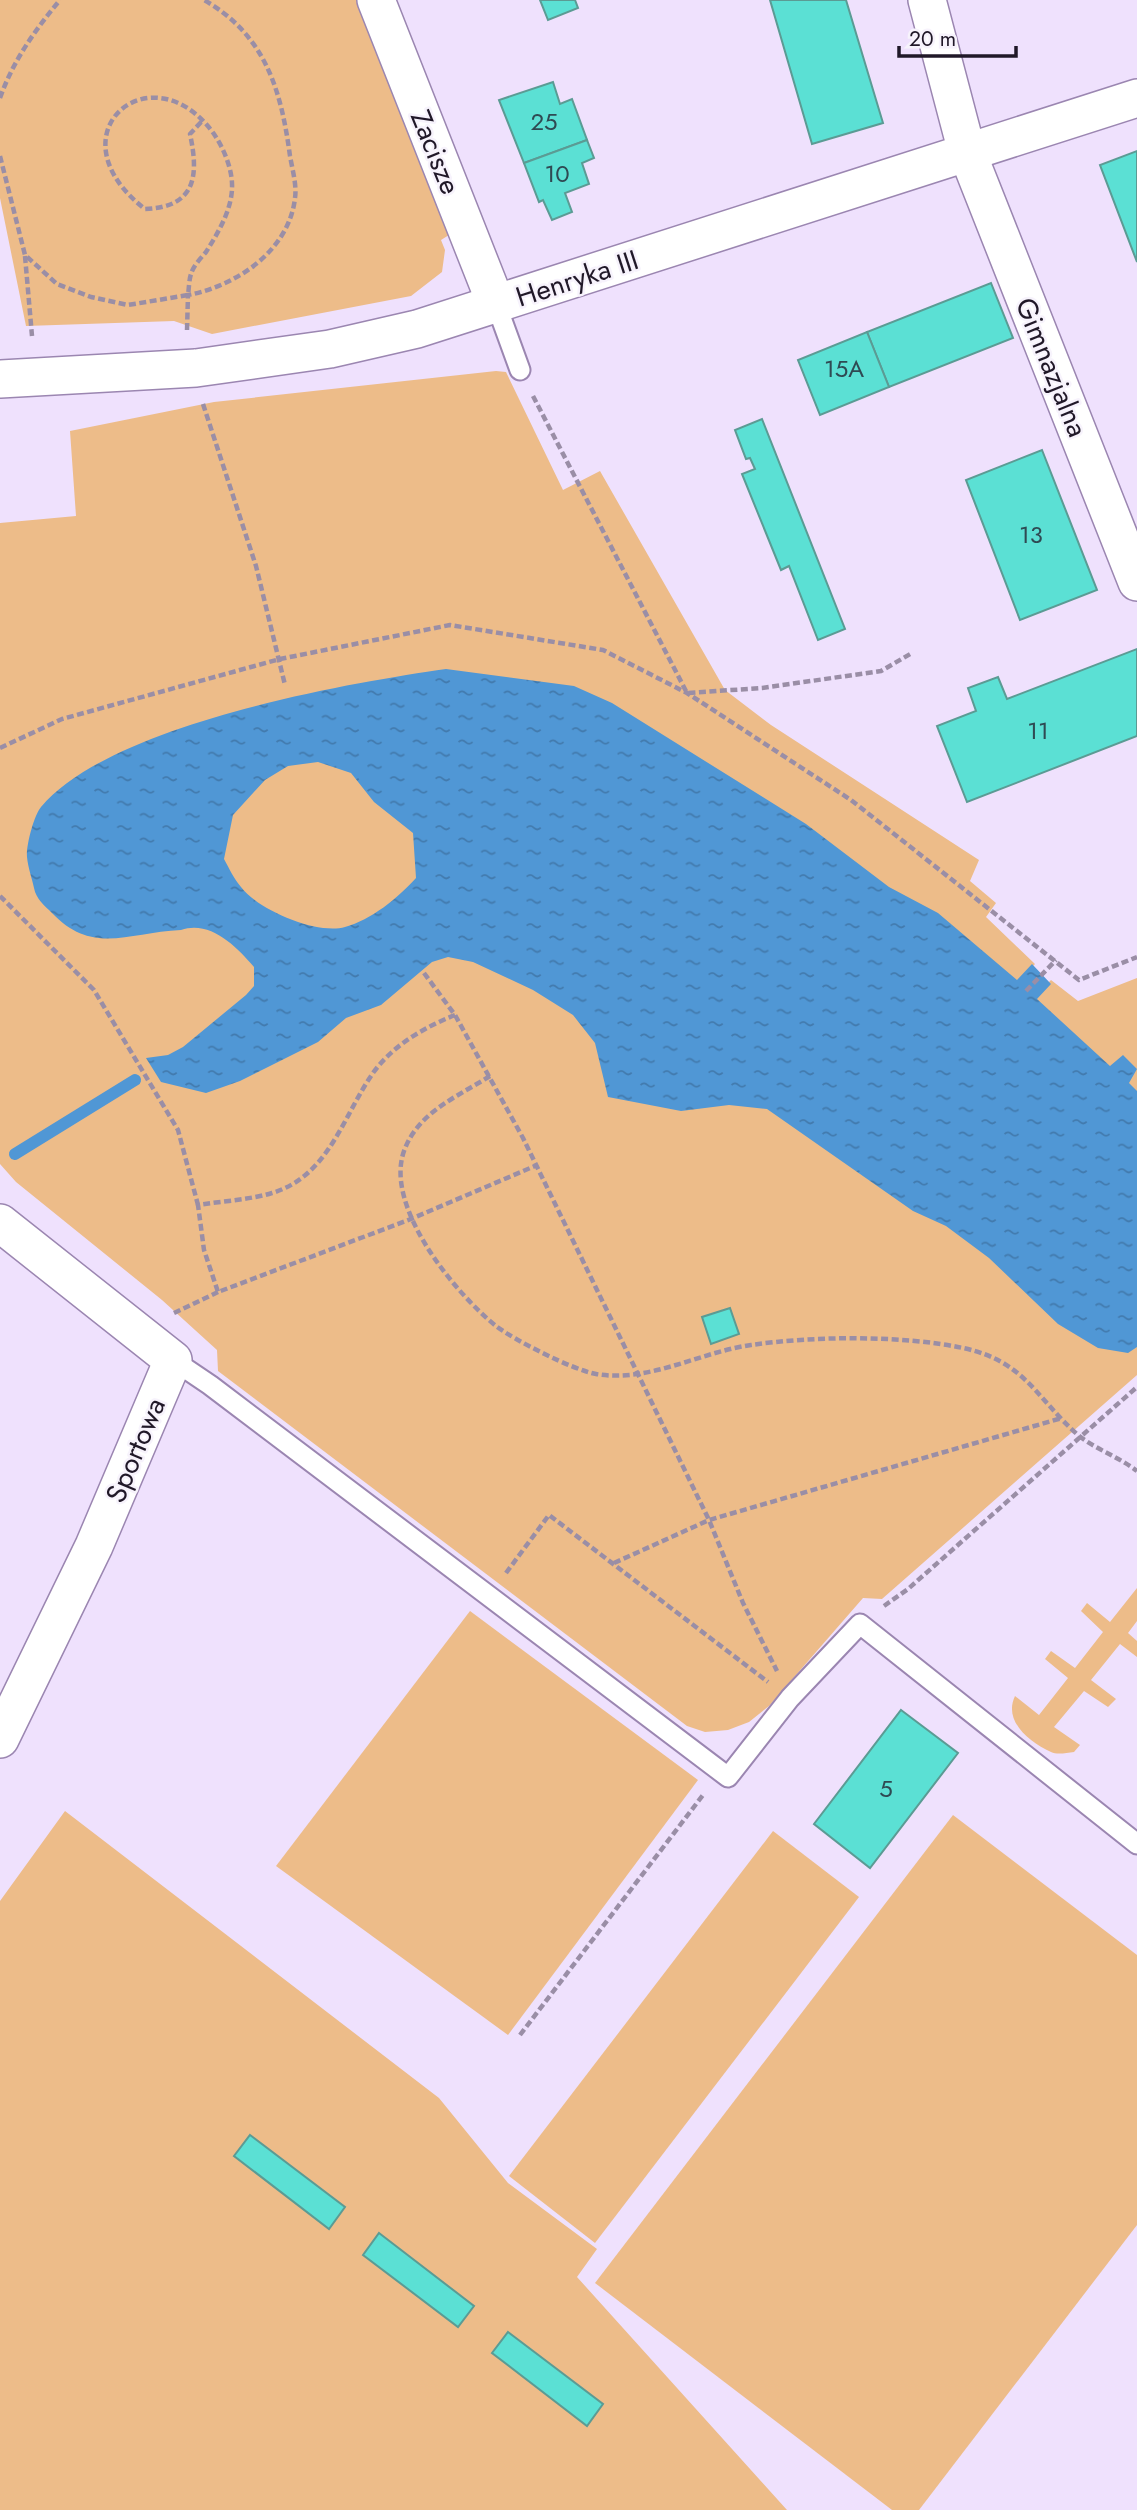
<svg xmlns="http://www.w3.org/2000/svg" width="1137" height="2510" font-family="Jost,sans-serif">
<defs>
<pattern id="water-ripples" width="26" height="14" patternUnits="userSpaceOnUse" patternTransform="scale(1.75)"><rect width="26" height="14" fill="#5097d5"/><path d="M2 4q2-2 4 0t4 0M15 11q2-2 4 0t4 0" fill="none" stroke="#427aad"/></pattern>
</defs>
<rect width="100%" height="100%" fill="#efe1fd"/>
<!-- green -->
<g fill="#edbc89">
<polygon points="0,0 359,0 457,230 441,240 445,250 442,272 411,296 212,334 174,321 26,326 0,198"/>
<polygon points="496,371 506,372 563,490 600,471 725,690 771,725 979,860 970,881 996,903 986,917 1035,964 1018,982 1034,997 1051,980 1078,1001 1137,978 1137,1375 882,1599 863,1598 769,1706 749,1722 728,1730 705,1732 687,1726 218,1371 217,1350 162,1300 16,1182 0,1164 0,523 76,516 70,431 214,402"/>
<path d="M1137,1588V1621L1128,1633L1137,1641V1657L1120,1644L1091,1680L1116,1699L1108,1707L1084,1691L1054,1727L1080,1745L1074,1752C1066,1753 1057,1755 1051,1752C1029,1742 1003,1721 1015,1696L1039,1715L1068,1678L1045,1659L1051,1651L1075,1668L1103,1632L1081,1611L1087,1603L1110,1622Z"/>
<polygon points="470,1611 698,1780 508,2035 276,1866"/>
<polygon points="65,1811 439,2098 508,2183 597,2249 577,2277 787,2510 0,2510 0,1901"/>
<polygon points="953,1815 1137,1955 1137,2225 919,2510 892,2510 595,2283"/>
<polygon points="773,1831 859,1897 595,2243 509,2176"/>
</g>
<!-- water -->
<path fill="url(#water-ripples)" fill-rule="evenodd" d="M446,669L574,686L612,703L806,824L889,887L938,913L1017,980L1032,964L1051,984L1037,999L1110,1066L1123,1055L1137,1069L1129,1083L1137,1091V1347L1128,1353L1098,1348L1058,1324L989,1258L946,1226L913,1211L767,1109L729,1105L681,1111L608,1097L595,1043L573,1015L533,990L473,962L448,957L432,962L381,1005L346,1018L318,1042L240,1081L206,1093L161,1082L146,1058L168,1055L183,1047L246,995L254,986V967C236,946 210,920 181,930C129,932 93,956 52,913C45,906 36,899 34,888C32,878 28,868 27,857C26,846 34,815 41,807C110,725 341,684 446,669ZM318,762L351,773L374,802L413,833L416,878C398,898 371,920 345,927C317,935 258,910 241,887C234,879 229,868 224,859L233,815L265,780L288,766Z"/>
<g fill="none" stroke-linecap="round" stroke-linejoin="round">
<!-- stream -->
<polyline stroke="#5097d5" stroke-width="12" points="15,1154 135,1080"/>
</g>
<!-- building -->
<g fill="#5be0d4" stroke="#5b9b94" stroke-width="2">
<polygon points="540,0 575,0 578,8 548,20"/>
<polygon points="770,0 846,0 883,123 812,144"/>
<polygon points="553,82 560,104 572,99 587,140 524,163 499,100"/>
<polygon points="587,140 594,158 582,163 589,184 565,193 572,212 552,220 543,200 539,202 524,163"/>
<polygon points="1137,151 1137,262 1100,165"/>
<polygon points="991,283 1013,338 889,387 867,332"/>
<polygon points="867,332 889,387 820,415 798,360"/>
<polygon points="762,419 845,629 818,640 789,566 781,570 742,474 755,469 750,458 746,459 735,430"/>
<polygon points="1042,450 1097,590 1020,620 966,480"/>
<polygon points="1137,649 1137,736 967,802 937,726 976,711 968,688 998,677 1007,699"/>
<polygon points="730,1308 739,1334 711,1344 702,1317"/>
<polygon points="901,1710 958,1753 870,1868 814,1824"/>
<polygon points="250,2135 345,2207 329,2229 234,2156"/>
<polygon points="379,2233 474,2306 458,2327 363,2255"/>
<polygon points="508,2332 603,2404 587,2426 492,2353"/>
</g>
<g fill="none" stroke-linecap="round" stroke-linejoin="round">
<!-- lane casing -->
<g stroke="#9b86b1" stroke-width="23">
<g id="lane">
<polyline points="496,304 520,370"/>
<polyline points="173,1360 210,1385 728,1777 790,1698 860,1624 1137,1844"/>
</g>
</g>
<!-- street casing -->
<g stroke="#9b86b1" stroke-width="40">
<g id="street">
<polyline points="376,0 496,304"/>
<polyline points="927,0 967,152 1137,582"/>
<polyline points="0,379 196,368 330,349 417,329 1137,98"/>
<polyline points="0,1223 173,1360 94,1546 0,1739"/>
</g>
</g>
<!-- path -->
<g stroke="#9a8ea6" stroke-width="4.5" stroke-dasharray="7 3.5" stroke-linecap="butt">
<path d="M0,98C13,61 35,30 60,0"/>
<path d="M0,156L25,255L57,284L91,297L128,305L188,295C189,288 189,280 191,274C193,266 201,258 206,252C218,233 231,211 232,189C233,170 224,149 214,134C152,47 48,134 145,209C196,207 199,176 190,134L203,120"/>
<polyline points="25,256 32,336"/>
<path d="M187,330L188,295C236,286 289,251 295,198C297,185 292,168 290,156C281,89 265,35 204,0"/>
<polyline points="533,396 687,693 762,688 881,671 912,653"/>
<polyline points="203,404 256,566 285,685"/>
<polyline points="0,748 62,719 280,659 450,625 603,650 687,693 851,800 1079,980 1137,957"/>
<polyline points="0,896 94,990 178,1130 198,1205"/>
<polyline points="424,973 455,1015 523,1138 709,1520 743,1603 777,1671"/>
<polyline points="1026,991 1056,960"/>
<path d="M455,1015C425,1027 393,1045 373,1073C343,1116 329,1176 272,1193C249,1200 222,1201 198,1205L204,1250L218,1292L411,1219L535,1166"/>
<path d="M490,1076C457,1097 418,1112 404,1151C384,1207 455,1293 496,1326C514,1340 573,1370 596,1374C649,1383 700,1352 751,1345C813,1336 902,1335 963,1348C1025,1361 1036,1398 1078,1435C1095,1449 1119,1457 1137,1471"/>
<polyline points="174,1313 218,1292"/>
<polyline points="614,1563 709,1520 1062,1418"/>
<polyline points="506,1573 549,1515 768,1682"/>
<polyline points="884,1606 908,1589 1137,1387"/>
<polyline points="520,2035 703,1795"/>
</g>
<!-- lane -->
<use href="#lane" stroke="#fff" stroke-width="19"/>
<!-- street -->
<use href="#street" stroke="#fff" stroke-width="37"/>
</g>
<g text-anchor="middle" stroke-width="5" stroke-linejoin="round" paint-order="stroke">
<!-- number labels -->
<g font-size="24" fill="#2f4a53">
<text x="544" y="130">25</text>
<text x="557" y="182">10</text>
<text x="844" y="377">15A</text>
<text x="1031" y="543">13</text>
<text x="1038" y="739">11</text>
<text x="886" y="1797">5</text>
</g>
<!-- street labels -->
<g font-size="28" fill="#201828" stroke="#f7f3fc">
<text transform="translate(436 152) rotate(68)" y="10">Zacisze</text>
<text transform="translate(577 278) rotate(-18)" y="10">Henryka III</text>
<text transform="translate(1052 367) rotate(68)" y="10">Gimnazjalna</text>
<text transform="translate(135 1450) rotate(-67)" y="10">Sportowa</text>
</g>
</g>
<!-- scale -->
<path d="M899 46v10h117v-10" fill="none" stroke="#201828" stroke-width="3.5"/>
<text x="909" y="46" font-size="21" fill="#201828" stroke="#f7f3fc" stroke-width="5" paint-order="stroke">20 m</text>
</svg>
